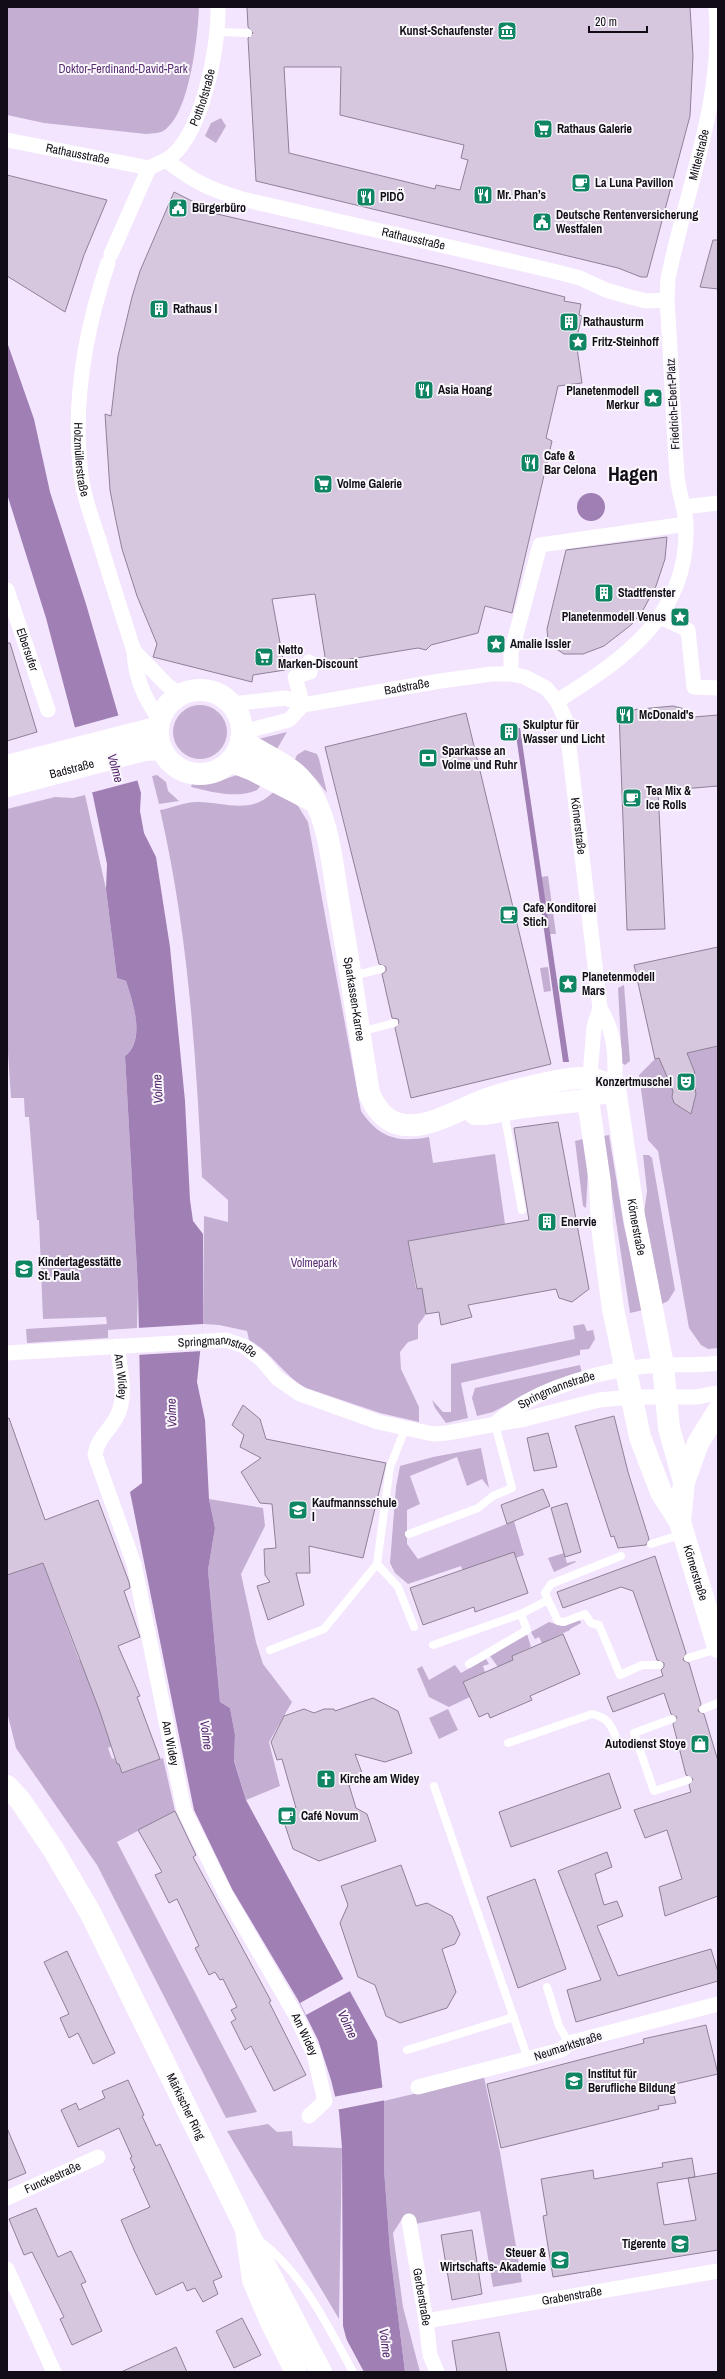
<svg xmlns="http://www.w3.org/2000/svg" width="725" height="2379" font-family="'Archivo Narrow',sans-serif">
<rect width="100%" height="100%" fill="#f4e5fe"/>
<!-- green -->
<g fill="#c4aed2">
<path d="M7,7H199C198,36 190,110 166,129C161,134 152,133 146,134L44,123L7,115Z"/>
<polygon points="221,118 226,126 216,143 205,136 211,123"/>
<circle cx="200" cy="732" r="27"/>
<polygon points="287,732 274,754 258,739"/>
<polygon points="305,750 317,754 319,759 327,793 315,778 293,764 297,755"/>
<polygon points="157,775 166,782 168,791 179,801 159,804 152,776"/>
<path d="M237,775L262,784L257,790C237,799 212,792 191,787L192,784L213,783Z"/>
<path d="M276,789L298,806L308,822L361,1111C379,1138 398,1143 429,1137L433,1163L495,1154L505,1224L408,1241L416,1289L422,1288L426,1314L418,1325V1339L408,1342L400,1352L401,1369L419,1407V1422L380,1413L306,1388C284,1376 272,1352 249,1340L247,1331L219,1325L203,1324L204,1216L228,1222V1200L202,1177C196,1054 188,931 160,810C172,808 187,801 199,802C228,803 254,815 276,789Z"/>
<path d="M85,795L106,889L117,978L126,981C133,1003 146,1038 125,1056L138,1288L137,1328L108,1330V1338L27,1343L26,1329L107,1324L106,1317L43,1319L39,1220H37L29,1117H25L24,1098H11L7,1037V809L55,797L73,798Z"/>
<polygon points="548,876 556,934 550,934 541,877"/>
<polygon points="548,967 551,991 544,992 540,968"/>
<polygon points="624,985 630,1061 625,1065 622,1063 618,988"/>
<polygon points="718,1046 718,1348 708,1349 701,1345 689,1328 658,1151 648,1140 639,1075 655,1059"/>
<polygon points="609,1135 624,1226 643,1310 630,1313 603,1136"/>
<polygon points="583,1139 588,1170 586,1208 583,1206 575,1141"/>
<polygon points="643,1155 649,1155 652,1158 675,1290 668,1301 662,1304 644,1213 647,1191"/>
<polygon points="584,1324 587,1331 593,1330 595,1339 589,1349 580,1350 580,1355 461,1383 468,1418 446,1423 435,1408 432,1400 443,1412 451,1412 451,1364 575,1339 573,1326"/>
<polygon points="580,1365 582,1374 523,1396 493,1412 477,1416 472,1398 475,1388"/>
<polygon points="481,1448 489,1488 482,1479 467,1486 457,1457 410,1476 420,1504 407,1510 407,1544 418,1559 514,1521 524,1555 464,1576 461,1566 408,1584 395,1573 390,1563 396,1487 400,1466 433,1457"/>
<polygon points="209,1499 263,1508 265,1526 241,1574 256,1642 263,1664 292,1702 269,1742 280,1786 246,1800 234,1760 235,1735 230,1708 220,1702 208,1570 215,1528"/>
<polygon points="564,1553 567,1563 575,1561 576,1562 554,1572 548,1558"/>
<polygon points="43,1563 79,1660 82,1659 90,1686 105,1710 100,1712 114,1745 108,1748 112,1759 114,1758 117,1764 119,1764 122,1773 163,1758 175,1811 117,1842 257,2112 226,2118 97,1865 16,1748 7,1712 7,1575"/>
<polygon points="580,1620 581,1623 570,1629 570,1630 542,1643 539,1637 535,1639 531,1632 549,1622 562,1626"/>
<polygon points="527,1634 531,1647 512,1656 513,1660 498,1667 490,1656"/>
<polygon points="486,1659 489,1664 483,1666 485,1672 463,1682 470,1697 449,1707 429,1697 417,1669 422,1666 429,1680 455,1665 461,1673"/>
<polygon points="448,1709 458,1730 439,1739 429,1718"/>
<polygon points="484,2077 500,2152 522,2282 493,2287 480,2211 415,2224 402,2219 393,2233 403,2307 420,2372 405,2372 390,2251 384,2169 384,2101"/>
<polygon points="268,2124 277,2132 292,2131 293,2146 342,2148 339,2319 227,2131"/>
</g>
<!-- water -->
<g fill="#9f7fb4">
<path d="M7,342L34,419L50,492L86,604L141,793L140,811L144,833L156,857L170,947L185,1101L190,1200L193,1221L203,1234V1324L197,1382L205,1420L209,1499L215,1528L208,1570L220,1702L230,1708L235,1735L234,1761L246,1800L377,2041L384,2101V2169L390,2251L405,2372H355L343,2326L342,2148L339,2112L331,2080L318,2040L298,2000L232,1889L194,1810L130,1492L142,1483L138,1288L125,1056C146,1039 133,1003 126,981L117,978L106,889L107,864L93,796L46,618L7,494Z"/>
<circle cx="591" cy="507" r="14"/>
<polygon points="515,728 520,728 569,1062 563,1062"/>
</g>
<!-- pier -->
<g fill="#f4e5fe">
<polygon points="120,715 139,780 90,793 73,728"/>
<polygon points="203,1324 202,1351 137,1355 137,1328"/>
<polygon points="345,1978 352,1990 306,2015 300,2003"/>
<polygon points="385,2087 386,2100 336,2110 333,2097"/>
<polygon points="342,2331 364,2372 353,2372"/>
</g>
<!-- building -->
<g fill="#d6c7df" stroke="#8e8197" fill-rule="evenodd">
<path d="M247,7H690L693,56L690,116L647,277H641L618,268L256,181L248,38L253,33L248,27ZM284,67H341L340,115L464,145L461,158L468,160L460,190L436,185L435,189L289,153Z"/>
<polygon points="7,175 107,200 84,255 65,312 7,276"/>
<polygon points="174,192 194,202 191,208 447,267 565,297 564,301 581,304 579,315 582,316 576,341 582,383 558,386 546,438 552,441 512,613 485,606 478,633 431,645 426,650 418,648 326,663 315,594 272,599 285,670 253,675 252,682 153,657 157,644 137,596 122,549 116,521 110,490 105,414 111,416 118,356 132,297 140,271"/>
<polygon points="713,240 718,240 718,289 700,287"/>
<polygon points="667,537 665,559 656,586 642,612 631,625 604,646 583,654 564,654 552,646 548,641 547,629 566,550"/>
<polygon points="7,643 10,643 37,732 7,741"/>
<polygon points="673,706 685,709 694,717 718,715 718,786 658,791 665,929 627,930 619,711"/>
<polygon points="466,713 551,1064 411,1098 395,1028 399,1022 398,1019 392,1018 382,974 386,971 386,967 379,964 325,747"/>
<polygon points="718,947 718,1046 687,1053 695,1073 692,1074 696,1094 691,1114 674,1103 672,1097 673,1091 659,1058 655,1059 634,965"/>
<polygon points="558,1122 589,1289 572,1302 559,1298 556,1289 468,1305 472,1317 441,1325 439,1312 426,1314 422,1288 417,1289 408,1241 529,1220 514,1128"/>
<polygon points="243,1405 260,1419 266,1439 386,1463 363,1558 309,1546 310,1573 296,1573 304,1605 268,1620 257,1586 270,1582 265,1575 264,1549 276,1548 272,1504 260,1503 241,1472 261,1458 240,1447 244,1435 232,1425"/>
<polygon points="614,1416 628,1472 649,1539 646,1545 618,1548 614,1536 611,1537 575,1426"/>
<polygon points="9,1418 45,1520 98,1500 129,1582 130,1588 124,1591 140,1637 118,1646 140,1696 137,1697 160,1759 122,1773 119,1764 117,1764 100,1712 43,1563 7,1575 7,1419"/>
<polygon points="548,1433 557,1467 534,1471 527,1438"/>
<polygon points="543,1489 550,1506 507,1524 501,1505"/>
<polygon points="567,1503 581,1552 565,1557 551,1508"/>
<polygon points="514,1552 528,1593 475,1612 474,1607 423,1625 410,1588"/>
<polygon points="655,1556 686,1653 683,1660 689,1663 701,1704 698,1711 704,1714 718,1761 718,1896 665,1916 659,1887 682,1879 667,1830 645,1838 634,1810 691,1792 689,1785 693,1779 686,1775 673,1724 677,1717 671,1714 664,1693 613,1712 607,1697 663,1676 661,1670 664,1667 664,1663 657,1660 633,1591 621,1587 563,1608 557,1592"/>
<polygon points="563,1634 580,1674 530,1696 532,1700 490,1718 488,1713 479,1717 463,1682 513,1660 512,1656"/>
<polygon points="373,1698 398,1711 412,1753 385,1762 355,1754 365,1781 349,1785 356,1808 367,1814 376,1841 319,1861 293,1849 281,1813 296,1808 282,1759 277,1760 271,1742 284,1716 304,1709 314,1713 324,1709 334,1709 335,1711"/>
<polygon points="609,1773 621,1808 511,1847 499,1812"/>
<polygon points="175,1811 196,1855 193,1857 271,2001 269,2002 306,2075 274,2091 251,2046 245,2050 231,2022 236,2019 231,2010 237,2007 223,1979 220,1980 215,1972 209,1975 195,1948 199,1946 177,1899 169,1903 155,1875 162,1872 138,1830"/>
<polygon points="607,1852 612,1867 595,1874 604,1905 617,1901 623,1916 597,1926 618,1976 711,1949 718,1972 718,1981 576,2022 567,1990 601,1980 558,1871"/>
<polygon points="401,1865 416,1906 427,1903 452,1916 460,1934 455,1944 442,1949 456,1992 447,2008 400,2023 386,2016 375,1985 358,1977 340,1923 348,1905 341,1886"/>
<polygon points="535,1879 566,1969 518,1988 487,1897"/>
<polygon points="67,1951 115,2053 93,2064 78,2033 69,2038 60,2018 69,2014 44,1962"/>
<polygon points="706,2025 718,2074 671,2085 676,2103 658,2106 659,2109 501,2148 487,2084 644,2043 643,2039"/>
<polygon points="128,2080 144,2115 142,2116 156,2146 160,2144 222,2277 213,2281 218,2294 203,2302 195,2288 187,2291 183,2282 156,2295 135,2252 121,2220 150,2207 133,2169 135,2168 130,2158 132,2157 119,2128 78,2147 61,2110 76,2103 79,2110 105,2098 102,2091"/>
<polygon points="7,2128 26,2173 7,2181"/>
<polygon points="692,2158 695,2177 657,2183 664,2225 696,2220 688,2178 718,2173 718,2250 553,2277 543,2216 547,2215 541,2179 593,2170 594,2179 663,2167 662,2163"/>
<polygon points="36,2208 58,2257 71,2251 86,2282 81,2284 102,2331 72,2345 60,2319 64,2317 32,2252 24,2255 9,2219"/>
<polygon points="472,2230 482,2294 452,2300 441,2235"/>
<polygon points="242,2318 261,2355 234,2368 216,2331"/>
<polygon points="499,2332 507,2372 457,2372 452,2341"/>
<polygon points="176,2347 187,2372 121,2372"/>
</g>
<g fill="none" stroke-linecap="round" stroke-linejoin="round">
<!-- lane -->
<g stroke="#fff" stroke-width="8">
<polyline points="217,32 248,33"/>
<polyline points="352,976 381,969"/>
<polyline points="360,1032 394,1023"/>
<polyline points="504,1112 522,1210"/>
<polyline points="405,1429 390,1467 377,1564 398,1587 414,1627"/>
<polyline points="409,1534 478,1508 493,1496 512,1488 495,1424"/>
<polyline points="651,1544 683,1534"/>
<polyline points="548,1600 558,1621 564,1622 585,1614 591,1623 599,1625 620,1675 642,1665 659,1665"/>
<polyline points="433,1645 521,1614 548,1600 545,1593 551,1584 621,1556"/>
<polyline points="270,1650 324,1629 377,1564"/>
<polyline points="688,1658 717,1649"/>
<polyline points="469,1664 527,1630 521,1614"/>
<polyline points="703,1709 718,1703"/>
<polyline points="672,1719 634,1733 654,1791 688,1780"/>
<path d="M508,1743L592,1714C605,1717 610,1722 615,1735"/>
<polyline points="434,1786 528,2059"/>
<polyline points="547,1987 559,2026 569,2043"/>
<polyline points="407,2050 514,2017"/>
<path d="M259,2240C302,2272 328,2326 353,2372"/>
</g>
<!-- street -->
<g stroke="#fff" stroke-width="15">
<path id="s1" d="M7,140L149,168"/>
<path id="s2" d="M166,160C194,182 209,189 242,199L549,270L580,278L606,290L630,297L646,301L667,300"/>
<path id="s3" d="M149,168C154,165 160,163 166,160C202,139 219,46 218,7"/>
<polyline points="111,254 149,168"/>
<path id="s4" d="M108,263C85,331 72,404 81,476C84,498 92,519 99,540C110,577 122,614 134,651C135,678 144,697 159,719"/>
<polyline points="684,507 718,503"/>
<path id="s5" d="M7,590L48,710"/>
<polyline points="660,617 688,630 694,687 718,688"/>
<polyline points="134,651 167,685 181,695"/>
<polyline points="511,674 511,653 540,545 686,524"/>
<path id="s6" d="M557,701C625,659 689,614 686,526C686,508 678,493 677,475C673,417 671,358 667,300L668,279C686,189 724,100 716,7"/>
<path id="s7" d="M231,704L286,698L303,705L440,681L492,674H511L525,677L546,688L557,701L566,721L600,1008L594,1027L588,1100L605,1096L615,1088C615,1056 617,1037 600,1008"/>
<polyline points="303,705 295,677 310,672 309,662"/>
<polyline points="242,732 289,720 303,705"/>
<path id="s8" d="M117,1346C120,1368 128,1398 116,1418C109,1431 97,1439 95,1455L134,1564L184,1810L226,1895L295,2014L314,2054L325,2101L309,2116"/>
<path id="s9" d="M7,1353L226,1340L244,1346L262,1360L277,1378L300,1394L378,1422L433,1434L447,1433L525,1419L599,1400L631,1397H696L718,1393"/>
<path id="s10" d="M495,1424C534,1387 611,1367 663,1365C682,1364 699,1366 718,1363"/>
<polyline points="418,2087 561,2050 569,2043 718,2004"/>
<path id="s11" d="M7,2198L98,2157"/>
<path id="s12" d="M409,2221L426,2321L430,2355L437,2372"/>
<polyline points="7,2269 54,2372"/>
<path id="s13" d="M426,2321L718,2271"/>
</g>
<!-- secondary -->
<g stroke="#fff" stroke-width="22">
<circle cx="200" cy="732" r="42"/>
<path id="s14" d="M241,739C261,755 290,763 305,784C330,817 332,866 339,905C350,968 359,1031 369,1093C393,1152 445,1115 484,1100C506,1092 568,1076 589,1078C598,1079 606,1084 615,1088L634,1216L663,1365L669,1428L684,1482L680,1522"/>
<polyline points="230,761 253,770 315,802"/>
<polyline points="7,766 156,728"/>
<path id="s15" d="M7,786L144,750L161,749"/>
<path id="s16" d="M475,1114H485L524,1107L588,1100L600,1183L602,1227L613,1309L640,1437L661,1492L680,1522L718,1647"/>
<polyline points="684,1482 698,1443 718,1411"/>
<polyline points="246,2230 253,2280 270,2320 296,2372"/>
</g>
<!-- primary -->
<path stroke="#fff" stroke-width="22" id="s17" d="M7,1786L20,1800L53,1849L91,1914L246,2229L321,2372"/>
</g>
<!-- icons -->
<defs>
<g id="museum-square" transform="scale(1)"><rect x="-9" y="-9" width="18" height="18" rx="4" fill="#108564" stroke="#faf7fc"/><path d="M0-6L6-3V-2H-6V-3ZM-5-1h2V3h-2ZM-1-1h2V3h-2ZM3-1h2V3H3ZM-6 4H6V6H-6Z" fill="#fff"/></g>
<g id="supermarket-square" transform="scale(1)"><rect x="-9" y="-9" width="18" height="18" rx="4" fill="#108564" stroke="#faf7fc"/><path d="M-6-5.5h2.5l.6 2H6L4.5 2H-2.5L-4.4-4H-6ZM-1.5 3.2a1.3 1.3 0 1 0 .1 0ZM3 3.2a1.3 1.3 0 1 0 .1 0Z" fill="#fff"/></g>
<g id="cafe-square" transform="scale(1)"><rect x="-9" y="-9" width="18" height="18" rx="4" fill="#108564" stroke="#faf7fc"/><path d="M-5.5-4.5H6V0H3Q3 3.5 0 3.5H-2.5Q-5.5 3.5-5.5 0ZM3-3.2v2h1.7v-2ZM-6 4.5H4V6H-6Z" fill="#fff"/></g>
<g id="restaurant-square" transform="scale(1)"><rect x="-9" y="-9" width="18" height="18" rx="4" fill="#108564" stroke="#faf7fc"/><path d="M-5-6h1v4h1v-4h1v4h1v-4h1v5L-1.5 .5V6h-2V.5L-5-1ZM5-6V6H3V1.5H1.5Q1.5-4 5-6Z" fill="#fff"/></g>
<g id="civic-square" transform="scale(1)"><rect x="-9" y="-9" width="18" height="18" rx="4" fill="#108564" stroke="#faf7fc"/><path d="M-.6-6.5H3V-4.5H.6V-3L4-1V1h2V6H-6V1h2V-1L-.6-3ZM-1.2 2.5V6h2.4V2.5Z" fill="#fff"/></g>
<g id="building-square" transform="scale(1)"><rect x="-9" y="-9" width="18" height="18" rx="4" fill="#108564" stroke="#faf7fc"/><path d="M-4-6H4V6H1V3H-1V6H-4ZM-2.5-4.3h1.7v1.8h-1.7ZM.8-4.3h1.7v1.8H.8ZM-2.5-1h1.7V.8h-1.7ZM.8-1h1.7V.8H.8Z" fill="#fff"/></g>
<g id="sight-square" transform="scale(1)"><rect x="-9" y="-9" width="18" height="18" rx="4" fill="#108564" stroke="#faf7fc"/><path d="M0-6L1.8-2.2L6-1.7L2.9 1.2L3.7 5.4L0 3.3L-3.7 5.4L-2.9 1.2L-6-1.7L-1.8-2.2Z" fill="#fff"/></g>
<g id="bank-square" transform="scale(1)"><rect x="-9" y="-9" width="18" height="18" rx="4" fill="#108564" stroke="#faf7fc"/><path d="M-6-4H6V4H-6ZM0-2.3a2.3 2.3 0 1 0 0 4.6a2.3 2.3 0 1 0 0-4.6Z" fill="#fff"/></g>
<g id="theatre-square" transform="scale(1)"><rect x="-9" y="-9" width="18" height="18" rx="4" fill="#108564" stroke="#faf7fc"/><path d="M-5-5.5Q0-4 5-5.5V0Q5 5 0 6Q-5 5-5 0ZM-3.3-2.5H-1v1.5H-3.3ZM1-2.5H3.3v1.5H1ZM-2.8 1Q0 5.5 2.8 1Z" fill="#fff"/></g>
<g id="school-square" transform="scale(1)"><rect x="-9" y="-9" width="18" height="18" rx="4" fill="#108564" stroke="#faf7fc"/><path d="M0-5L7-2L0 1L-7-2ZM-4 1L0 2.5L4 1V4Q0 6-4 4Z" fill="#fff"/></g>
<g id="shop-square" transform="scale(1)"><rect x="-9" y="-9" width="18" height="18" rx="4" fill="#108564" stroke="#faf7fc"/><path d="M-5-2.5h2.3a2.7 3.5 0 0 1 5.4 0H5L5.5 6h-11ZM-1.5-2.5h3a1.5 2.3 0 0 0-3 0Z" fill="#fff"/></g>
<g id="church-square" transform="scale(1)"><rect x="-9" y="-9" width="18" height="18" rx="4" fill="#108564" stroke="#faf7fc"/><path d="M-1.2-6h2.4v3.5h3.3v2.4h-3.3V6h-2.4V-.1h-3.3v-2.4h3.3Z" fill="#fff"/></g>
</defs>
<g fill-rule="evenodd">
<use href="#museum-square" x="507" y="31"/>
<use href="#supermarket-square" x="543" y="129"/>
<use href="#cafe-square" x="581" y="183"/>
<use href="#restaurant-square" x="483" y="195"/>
<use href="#restaurant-square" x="366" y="197"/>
<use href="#civic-square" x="178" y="208"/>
<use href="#civic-square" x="542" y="222"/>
<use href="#building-square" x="159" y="309"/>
<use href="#building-square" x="569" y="322"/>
<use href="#sight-square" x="578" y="342"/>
<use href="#restaurant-square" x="424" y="390"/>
<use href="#sight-square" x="653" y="398"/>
<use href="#restaurant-square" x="530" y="463"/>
<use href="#supermarket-square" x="323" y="484"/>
<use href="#building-square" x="604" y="593"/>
<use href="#sight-square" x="680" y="617"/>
<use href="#sight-square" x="496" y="644"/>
<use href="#supermarket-square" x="264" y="657"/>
<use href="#restaurant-square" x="625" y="715"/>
<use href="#building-square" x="509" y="732"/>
<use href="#bank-square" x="428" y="758"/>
<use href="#cafe-square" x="632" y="798"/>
<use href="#cafe-square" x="509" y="915"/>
<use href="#sight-square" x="568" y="984"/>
<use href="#theatre-square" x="686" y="1082"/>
<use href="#building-square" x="547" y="1222"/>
<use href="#school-square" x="24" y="1269"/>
<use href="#school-square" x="298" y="1510"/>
<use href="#shop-square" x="700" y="1744"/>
<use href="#church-square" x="326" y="1779"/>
<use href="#cafe-square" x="287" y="1816"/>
<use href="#school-square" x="574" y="2081"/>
<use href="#school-square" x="680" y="2244"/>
<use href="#school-square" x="560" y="2260"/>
</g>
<g text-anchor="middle" stroke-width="4" stroke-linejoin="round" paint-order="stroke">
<!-- poi labels -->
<g font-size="12" font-weight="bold" fill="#110c15" stroke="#faf7fc" text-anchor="start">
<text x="493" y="35" text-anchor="end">Kunst-Schaufenster</text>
<text x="557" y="133">Rathaus Galerie</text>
<text x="595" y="187">La Luna Pavillon</text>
<text x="497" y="199">Mr. Phan’s</text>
<text x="380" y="201">PIDÖ</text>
<text x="192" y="212">Bürgerbüro</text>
<text x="556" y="219">Deutsche Rentenversicherung<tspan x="556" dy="14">Westfalen</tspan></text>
<text x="173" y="313">Rathaus I</text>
<text x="583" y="326">Rathausturm</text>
<text x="592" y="346">Fritz-Steinhoff</text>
<text x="438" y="394">Asia Hoang</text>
<text x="639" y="395" text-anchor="end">Planetenmodell<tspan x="639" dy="14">Merkur</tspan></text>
<text x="544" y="460">Cafe &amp;<tspan x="544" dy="14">Bar Celona</tspan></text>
<text x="337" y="488">Volme Galerie</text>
<text x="618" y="597">Stadtfenster</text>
<text x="666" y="621" text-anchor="end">Planetenmodell Venus</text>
<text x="510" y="648">Amalie Issler</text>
<text x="278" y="654">Netto<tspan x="278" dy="14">Marken-Discount</tspan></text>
<text x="639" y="719">McDonald's</text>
<text x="523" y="729">Skulptur für<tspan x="523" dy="14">Wasser und Licht</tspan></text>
<text x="442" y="755">Sparkasse an<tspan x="442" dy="14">Volme und Ruhr</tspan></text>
<text x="646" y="795">Tea Mix &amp;<tspan x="646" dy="14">Ice Rolls</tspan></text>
<text x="523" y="912">Cafe Konditorei<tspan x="523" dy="14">Stich</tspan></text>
<text x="582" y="981">Planetenmodell<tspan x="582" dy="14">Mars</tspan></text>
<text x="672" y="1086" text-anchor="end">Konzertmuschel</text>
<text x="561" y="1226">Enervie</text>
<text x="38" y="1266">Kindertagesstätte<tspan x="38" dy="14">St. Paula</tspan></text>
<text x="312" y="1507">Kaufmannsschule<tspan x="312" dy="14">I</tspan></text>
<text x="686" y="1748" text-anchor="end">Autodienst Stoye</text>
<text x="340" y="1783">Kirche am Widey</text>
<text x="301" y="1820">Café Novum</text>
<text x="588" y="2078">Institut für<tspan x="588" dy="14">Berufliche Bildung</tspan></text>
<text x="666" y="2248" text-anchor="end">Tigerente</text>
<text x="546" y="2257" text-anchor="end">Steuer &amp;<tspan x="546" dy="14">Wirtschafts- Akademie</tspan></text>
</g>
<!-- park labels -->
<g font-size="12" fill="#5b3073" stroke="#faf7fc">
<text x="123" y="73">Doktor-Ferdinand-David-Park</text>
<text x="314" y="1267">Volmepark</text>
</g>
<!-- street labels -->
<g font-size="12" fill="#110c15" stroke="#faf7fc">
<text dy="4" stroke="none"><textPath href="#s3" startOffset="93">Potthofstraße</textPath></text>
<text dy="4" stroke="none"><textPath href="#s1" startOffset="72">Rathausstraße</textPath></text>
<text dy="4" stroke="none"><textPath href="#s6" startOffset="606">Mittelstraße</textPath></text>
<text dy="4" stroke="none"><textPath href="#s2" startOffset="262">Rathausstraße</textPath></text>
<text transform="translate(673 404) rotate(-93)" y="4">Friedrich-Ebert-Platz</text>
<text dy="4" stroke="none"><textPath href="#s4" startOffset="200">Holzmüllerstraße</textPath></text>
<text dy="4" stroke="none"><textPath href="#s5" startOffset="63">Elbersufer</textPath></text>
<text dy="4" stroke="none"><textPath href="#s7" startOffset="179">Badstraße</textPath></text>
<text dy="4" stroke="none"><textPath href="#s15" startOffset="67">Badstraße</textPath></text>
<text dy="4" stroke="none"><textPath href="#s7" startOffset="467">Körnerstraße</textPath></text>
<text dy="4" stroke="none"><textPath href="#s14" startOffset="301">Sparkassen-Karree</textPath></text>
<text dy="4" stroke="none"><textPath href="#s14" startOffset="807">Körnerstraße</textPath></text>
<text dy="4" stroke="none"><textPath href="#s9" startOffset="212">Springmannstraße</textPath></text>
<text dy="4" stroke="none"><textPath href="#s8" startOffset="31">Am Widey</textPath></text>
<text dy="4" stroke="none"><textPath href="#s10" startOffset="71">Springmannstraße</textPath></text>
<text dy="4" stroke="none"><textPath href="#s16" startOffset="603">Körnerstraße</textPath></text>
<text dy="4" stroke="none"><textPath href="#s8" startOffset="415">Am Widey</textPath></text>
<text dy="4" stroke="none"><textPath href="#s8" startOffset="738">Am Widey</textPath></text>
<text transform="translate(568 2046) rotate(-18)" y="4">Neumarktstraße</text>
<text dy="4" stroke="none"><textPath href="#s17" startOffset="368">Märkischer Ring</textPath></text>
<text dy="4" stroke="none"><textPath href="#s11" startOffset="50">Funckestraße</textPath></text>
<text dy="4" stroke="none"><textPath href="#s13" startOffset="148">Grabenstraße</textPath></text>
<text dy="4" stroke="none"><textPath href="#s12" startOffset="77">Gerberstraße</textPath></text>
</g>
<!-- water labels -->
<g font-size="13" font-style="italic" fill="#54296b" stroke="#faf7fc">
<text transform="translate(116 768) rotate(74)" y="5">Volme</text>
<text transform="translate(157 1089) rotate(-93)" y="5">Volme</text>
<text transform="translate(171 1413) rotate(-92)" y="5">Volme</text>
<text transform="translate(207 1735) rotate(82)" y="5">Volme</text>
<text transform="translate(348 2024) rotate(65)" y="5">Volme</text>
<text transform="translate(386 2343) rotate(82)" y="5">Volme</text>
</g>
<!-- town labels -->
<g font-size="20" font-weight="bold" fill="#110c15" stroke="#faf7fc">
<text x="633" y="481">Hagen</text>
</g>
</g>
<!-- border -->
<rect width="725" height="2379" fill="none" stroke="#110c15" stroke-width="16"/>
<!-- scale -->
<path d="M589 26v6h58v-6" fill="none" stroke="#110c15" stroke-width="2"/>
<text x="595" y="26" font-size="12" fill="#110c15" stroke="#faf7fc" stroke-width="3" paint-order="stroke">20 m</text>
</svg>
